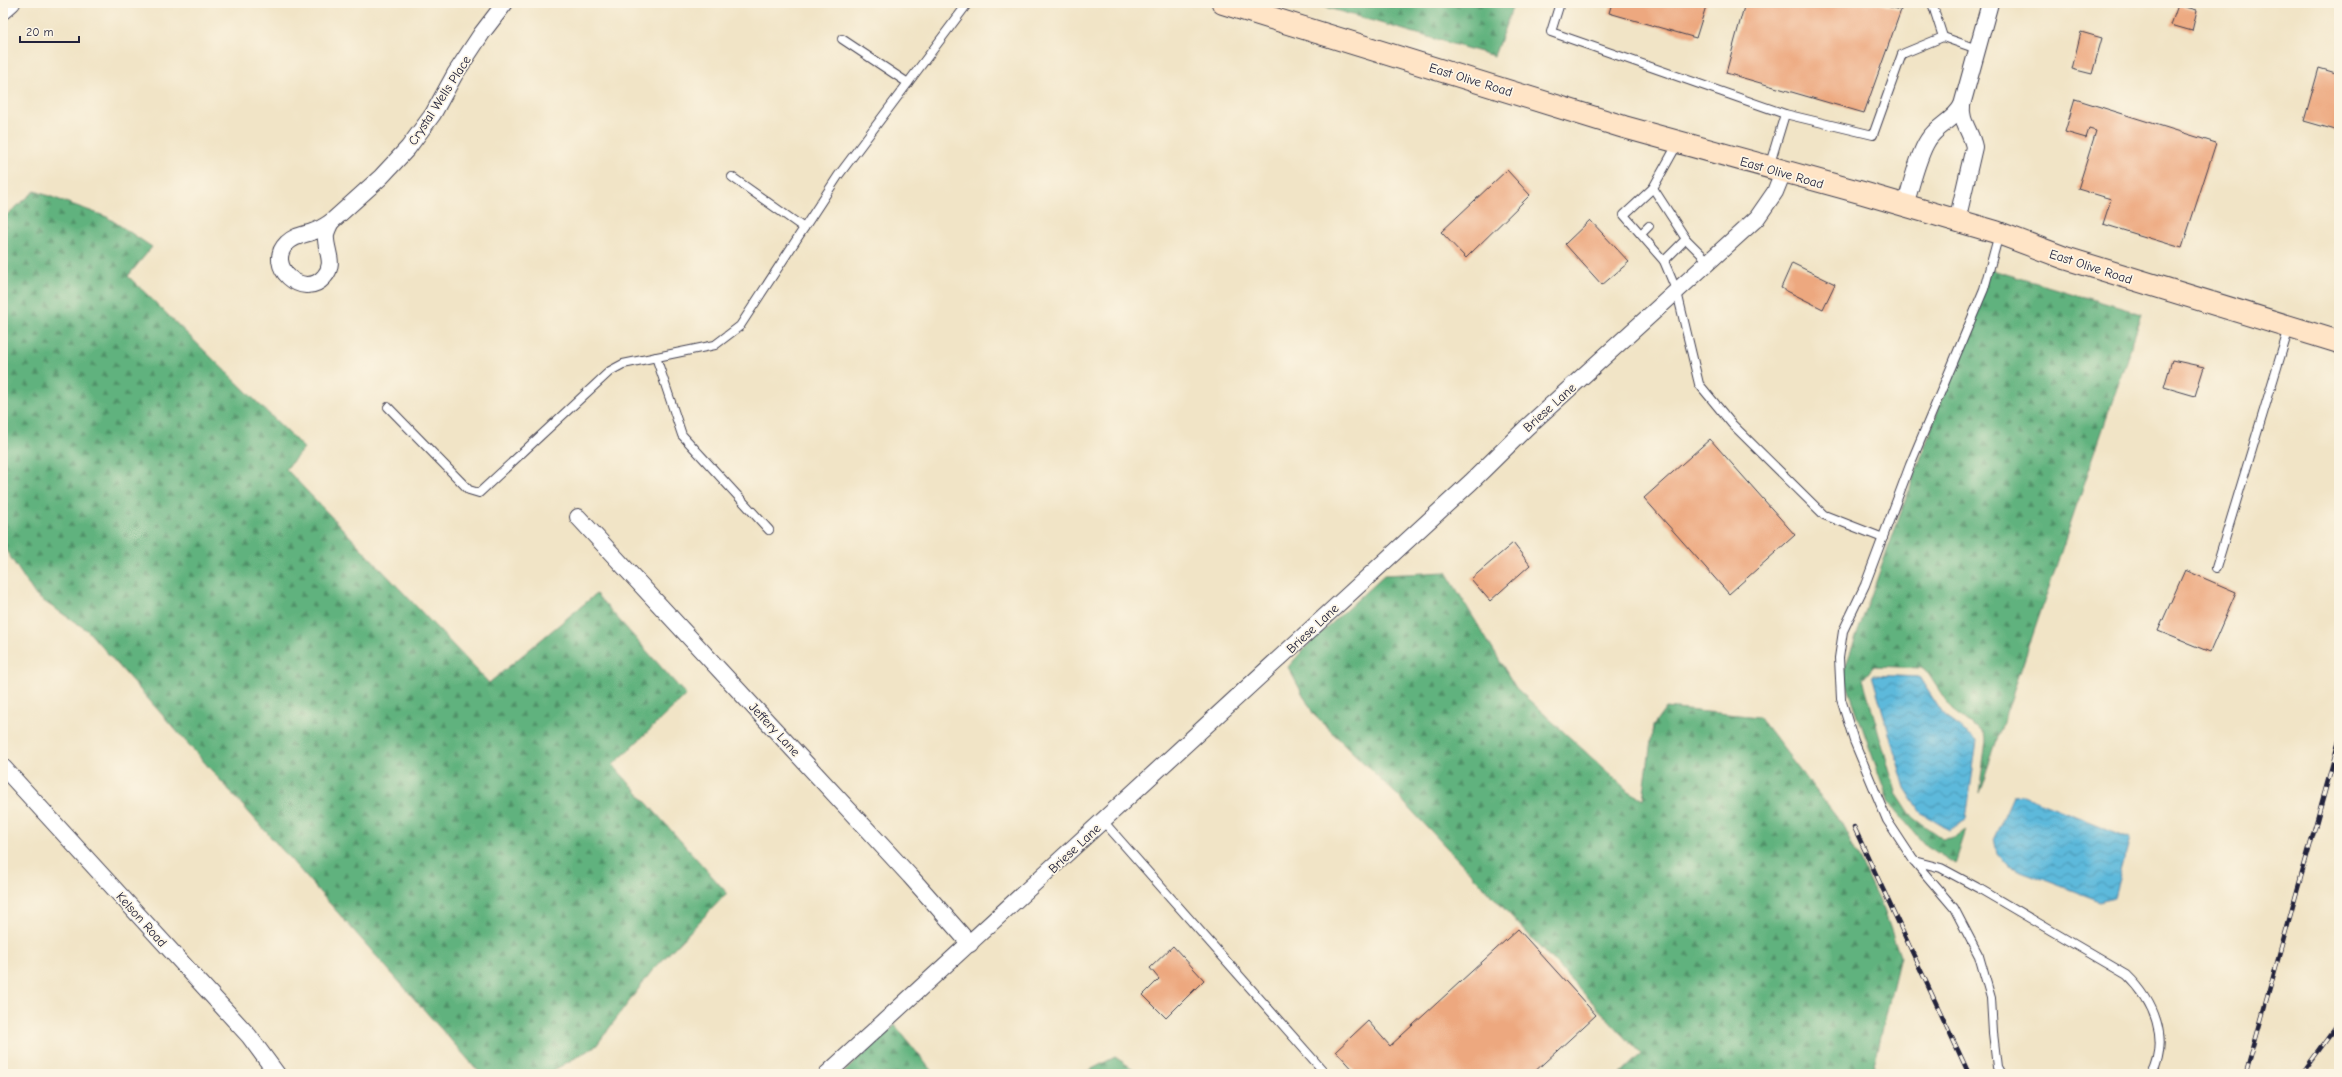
<svg xmlns="http://www.w3.org/2000/svg" width="2342" height="1077" font-family="'Comic Neue',sans-serif">
<defs>
<pattern id="forest-firs" width="22" height="20" patternUnits="userSpaceOnUse"><rect width="22" height="20" fill="#61b27e"/><path d="M5 1l3.5 6h-7zM16 11l3.5 6h-7z" fill="#509068"/></pattern>
<pattern id="water-waves" width="16" height="10" patternUnits="userSpaceOnUse"><rect width="16" height="10" fill="#5db9db"/><path d="M0 5q4-4 8 0t8 0" fill="none" stroke="#4c96b3"/></pattern>
</defs>
<rect width="100%" height="100%" fill="#fcf5e5"/>
<filter id="ink" filterUnits="userSpaceOnUse"><feTurbulence type="fractalNoise" baseFrequency=".025" numOctaves="2"/><feDisplacementMap in="SourceGraphic" scale="8" xChannelSelector="R" yChannelSelector="G"/><feConvolveMatrix kernelMatrix="1 2 1 2 8 2 1 2 1" color-interpolation-filters="sRGB"/></filter>
<filter id="wash" filterUnits="userSpaceOnUse"><feTurbulence type="fractalNoise" baseFrequency=".012" numOctaves="4" result="noise"/><feDisplacementMap in="SourceGraphic" scale="16" xChannelSelector="R" yChannelSelector="G"/><feGaussianBlur stdDeviation="0.9" result="paint"/><feColorMatrix in="noise" values="0 0 0 0 0 0 0 0 0 0 0 0 0 0 0 0 0 1.4 0 .05"/><feComposite in="paint" operator="in"/></filter>
<g filter="url(#wash)">
<rect width="100%" height="100%" fill="#f1e4c6"/>
<!-- forest -->
<g fill="url(#forest-firs)" stroke="#426a5c">
<polygon points="1311,3 1514,3 1494,56"/>
<polygon points="35,191 107,217 152,247 128,276 304,448 286,469 489,683 596,594 686,695 613,765 727,893 651,972 596,1046 547,1074 481,1074 87,630 36,596 3,546 3,218"/>
<polygon points="1989,269 2142,314 1979,793 1986,740 1983,733 1952,710 1927,672 1921,668 1874,666 1863,679 1896,792 1913,818 1943,839 1952,838 1966,830 1955,864 1924,844 1889,803 1843,673"/>
<polygon points="1446,572 1516,688 1627,790 1643,799 1653,726 1666,708 1759,717 1842,824 1884,910 1900,956 1872,1074 1620,1074 1641,1054 1398,796 1314,715 1288,667 1305,648 1384,575"/>
<polygon points="895,1025 934,1074 842,1074"/>
<polygon points="1115,1057 1141,1074 1082,1074"/>
</g>
<!-- water -->
<g fill="url(#water-waves)" stroke="#406e8b">
<polygon points="1872,675 1919,677 1945,717 1977,740 1966,820 1949,830 1921,813 1905,788"/>
<polygon points="2023,795 2130,838 2114,897 2100,901 2008,866 1997,853 1994,838 2013,796"/>
</g>
<g id="blocks">
<!-- building -->
<g fill="#eda87f">
<polygon points="1612,3 1707,3 1696,38 1609,13"/>
<polygon points="1745,3 1876,3 1901,10 1864,113 1726,73"/>
<polygon points="2178,5 2197,10 2192,31 2171,25"/>
<polygon points="2081,32 2102,38 2092,74 2072,69"/>
<polygon points="2319,68 2339,74 2339,131 2304,121"/>
<polygon points="2075,99 2216,143 2182,248 2103,224 2111,199 2078,189 2096,131 2089,129 2086,138 2065,132"/>
<polygon points="1507,170 1530,195 1466,258 1441,232"/>
<polygon points="1590,220 1629,262 1602,285 1565,244"/>
<polygon points="1792,263 1835,284 1823,309 1781,288"/>
<polygon points="2172,360 2204,367 2195,396 2164,387"/>
<polygon points="1710,439 1795,535 1729,594 1644,498"/>
<polygon points="1513,543 1530,565 1490,601 1471,579"/>
<polygon points="2185,570 2236,592 2210,652 2158,631"/>
<polygon points="1518,929 1596,1015 1532,1074 1357,1074 1336,1051 1368,1021 1390,1046"/>
<polygon points="1173,946 1204,980 1166,1018 1143,995 1159,979 1150,968"/>
</g>
</g>
</g>
<g filter="url(#ink)">
<use href="#blocks" fill-opacity="0" stroke="#413f50" stroke-width="1"/>
<g fill="none" stroke-linecap="round" stroke-linejoin="round">
<!-- lane casing -->
<g stroke="#413f50" stroke-width="10">
<g id="lane">
<polyline points="1560,3 1551,32 1785,114 1769,167"/>
<polyline points="1932,3 1943,37"/>
<polyline points="842,39 908,83"/>
<polyline points="1785,114 1873,135 1902,54 1943,37 1977,49"/>
<polyline points="1678,143 1653,188 1686,239 1709,262"/>
<polyline points="732,177 804,228"/>
<polyline points="1653,188 1624,215 1664,261 1677,292 1699,384 1732,424 1824,515 1883,538"/>
<polyline points="1641,234 1649,226"/>
<polyline points="1999,234 1984,289 1910,465 1865,585 1843,631 1839,658 1841,699 1854,741 1887,820 1914,861 1954,908 1979,956 1991,998 1993,1033 1997,1067 2001,1074"/>
<polyline points="1664,261 1686,239"/>
<polyline points="656,357 682,435 769,530"/>
<polyline points="388,407 469,490 479,493 610,371 623,364 715,345 740,326 838,176 968,3"/>
<polyline points="2216,568 2289,328"/>
<polyline points="1103,821 1326,1074"/>
<path d="M1914,861L1941,868L1980,889L2127,975C2154,1001 2170,1039 2152,1074"/>
</g>
</g>
<!-- street casing -->
<g stroke="#413f50" stroke-width="18">
<g id="street">
<polyline points="3,11 12,3"/>
<path d="M1905,205C1911,187 1918,155 1928,140C1937,125 1954,121 1962,105L1990,3"/>
<path d="M1957,221L1974,147C1971,131 1960,122 1962,105"/>
<polyline points="331,222 381,177 408,148 433,114 455,74 482,33 505,3"/>
<path d="M331,222C329,226 327,230 326,234C324,249 337,263 324,277C303,301 264,265 287,243C294,236 303,235 312,232C319,230 325,226 331,222Z"/>
<polyline points="578,517 910,876 970,944"/>
<polyline points="3,767 249,1036 277,1074"/>
<polyline points="827,1074 1471,482 1527,427 1757,218 1775,192 1783,172"/>
</g>
</g>
<!-- secondary casing -->
<g stroke="#413f50" stroke-width="24">
<polyline id="secondary" points="1223,3 1624,127 1863,193 1996,232 2065,258 2339,342"/>
</g>
<!-- lane -->
<use href="#lane" stroke="#fff" stroke-width="8"/>
<!-- street -->
<use href="#street" stroke="#fff" stroke-width="16"/>
<!-- secondary -->
<use href="#secondary" stroke="#ffe4c6" stroke-width="22"/>
<!-- rail casing -->
<g stroke="#22223b" stroke-width="4.5">
<g id="rail">
<polyline points="1854,827 1969,1074"/>
<polyline points="2246,1074 2339,741"/>
<polyline points="2302,1074 2339,1023"/>
</g>
</g>
<!-- rail -->
<use href="#rail" stroke="#fcf5e5" stroke-width="3" stroke-dasharray="9" stroke-linecap="butt"/>
</g>
</g>
<g text-anchor="middle" stroke-width="3.5" stroke-linejoin="round" paint-order="stroke">
<!-- street labels -->
<g font-size="13" fill="#22223b" stroke="#fcf5e5">
<text transform="translate(1471 79) rotate(17)" y="5">East Olive Road</text>
<text transform="translate(439 100) rotate(-57)" y="5">Crystal Wells Place</text>
<text transform="translate(1782 172) rotate(16)" y="5">East Olive Road</text>
<text transform="translate(2091 266) rotate(18)" y="5">East Olive Road</text>
<text transform="translate(1549 407) rotate(-42)" y="5">Briese Lane</text>
<text transform="translate(1312 628) rotate(-43)" y="5">Briese Lane</text>
<text transform="translate(775 729) rotate(47)" y="5">Jeffery Lane</text>
<text transform="translate(1074 848) rotate(-43)" y="5">Briese Lane</text>
<text transform="translate(142 919) rotate(48)" y="5">Kelson Road</text>
</g>
</g>
<!-- margin -->
<rect width="2342" height="1077" fill="none" stroke="#fcf5e5" stroke-width="16"/>
<!-- scale -->
<path d="M20 36v6h59v-6" fill="none" stroke="#22223b" stroke-width="2"/>
<text x="26" y="36" font-size="12" fill="#22223b" stroke="#fcf5e5" stroke-width="3" paint-order="stroke">20 m</text>
</svg>
